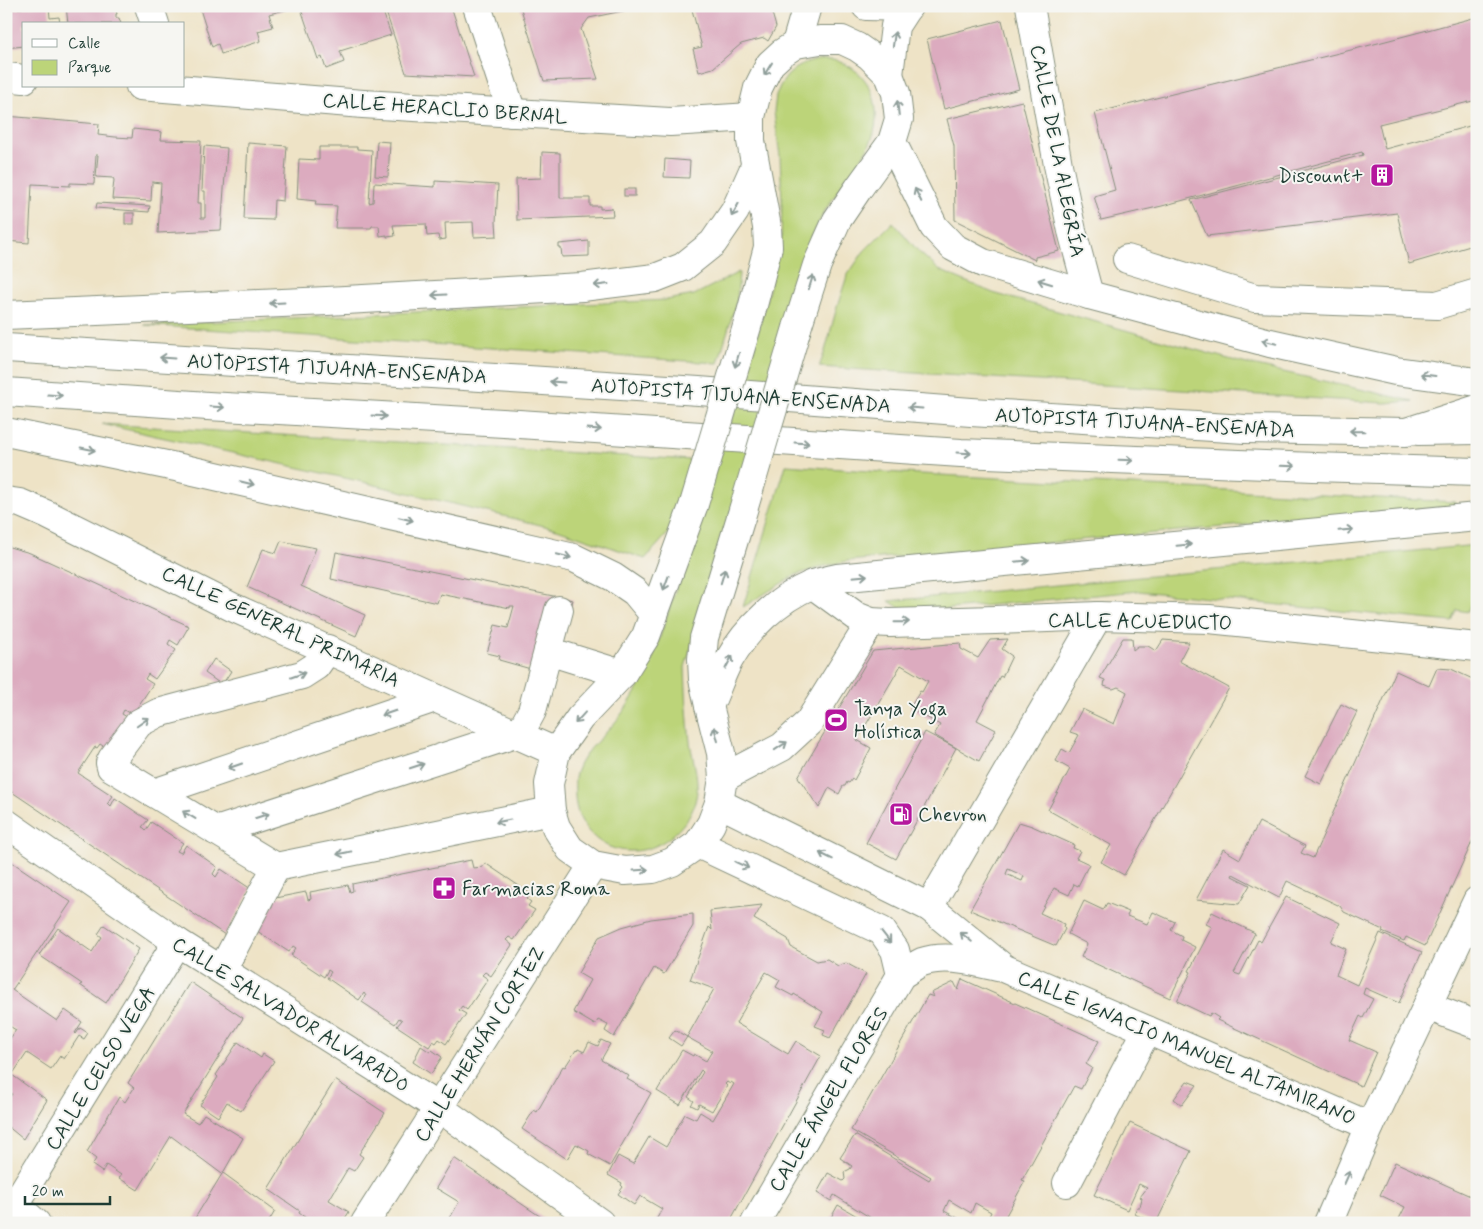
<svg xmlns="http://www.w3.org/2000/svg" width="1483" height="1229" font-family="Mynerve,sans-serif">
<rect width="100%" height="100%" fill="#f6f6f2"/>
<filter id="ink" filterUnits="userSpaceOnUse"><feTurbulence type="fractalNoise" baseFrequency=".02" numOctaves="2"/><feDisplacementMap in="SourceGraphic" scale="10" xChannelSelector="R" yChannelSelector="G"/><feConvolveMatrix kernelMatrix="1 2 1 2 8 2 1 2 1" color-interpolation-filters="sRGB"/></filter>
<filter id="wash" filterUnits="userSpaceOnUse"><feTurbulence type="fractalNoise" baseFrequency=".0096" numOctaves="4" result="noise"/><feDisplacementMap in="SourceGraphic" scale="20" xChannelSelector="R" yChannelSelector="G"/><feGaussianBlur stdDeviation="1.12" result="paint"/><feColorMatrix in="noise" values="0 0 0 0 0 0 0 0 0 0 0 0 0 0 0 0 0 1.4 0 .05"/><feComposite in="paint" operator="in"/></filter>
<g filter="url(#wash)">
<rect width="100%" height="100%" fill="#eee3c6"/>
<!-- green -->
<g fill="#bcd479" stroke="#6e8856">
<path d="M817,60C825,60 833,59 840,62C878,76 885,120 866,151L824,212L806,248L774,372L685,667C686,692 687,717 690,742C693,762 701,782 695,802C687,829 659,852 630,851C600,851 576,826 575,796C575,789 574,780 576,773C583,751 603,738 617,720C632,701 643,680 653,658L748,371L781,243L782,201L780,156L774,112L776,96L780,86L787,76L795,69L804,64Z"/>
<polygon points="893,222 919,252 939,270 993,293 1243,363 1413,401 1385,403 819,367 825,351 837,307 847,276 864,251"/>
<polygon points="739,272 737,300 718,363 144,325 667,300 694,295"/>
<polygon points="102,424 692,460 671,530 645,559 557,529 363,482"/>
<polygon points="786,465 883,472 1456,502 1454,506 848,561 829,565 795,575 743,607"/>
<polygon points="1477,545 1477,588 1468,612 1457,610 1452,622 1138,591 908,613 889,601"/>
</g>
<g id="blocks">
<!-- building -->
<g fill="#dcabbf" fill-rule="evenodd">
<polygon points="34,6 49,6 50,18 59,17 60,24 24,24 24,46 6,48 6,10"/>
<polygon points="66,6 115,6 117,14 116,14 116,18 119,18 121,24 68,24"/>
<polygon points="199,6 297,6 297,7 269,14 273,27 258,31 261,41 221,54 218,44 212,47"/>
<polygon points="300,6 381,6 391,35 340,51 344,62 326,69 322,57 318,59"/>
<polygon points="384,6 451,6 474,77 406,73"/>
<polygon points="520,6 642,6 642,7 589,18 581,29 598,79 544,81"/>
<polygon points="691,6 770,6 776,27 768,41 764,38 741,44 713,68 699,72 693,49 702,47"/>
<polygon points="1477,17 1477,100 1379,124 1385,149 1477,124 1477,244 1409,264 1397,213 1207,236 1191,200 1363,155 1362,152 1162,206 1101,220 1094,196 1115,190 1095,113 1359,48"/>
<polygon points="1002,20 1019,89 944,109 927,39"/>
<polygon points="1022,101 1059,251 1035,257 1035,260 955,220 954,146 947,119"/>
<polygon points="6,116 99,124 98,135 115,137 132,138 133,129 162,132 161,140 201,141 198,203 201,203 201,218 205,218 205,191 202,191 204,146 227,148 221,230 158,233 161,183 152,182 151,201 112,199 114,180 113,178 96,177 98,155 96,155 94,184 70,183 70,186 32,184 29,243 6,241"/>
<polygon points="377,141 390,142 388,177 375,176"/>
<polygon points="248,143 287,146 283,201 274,200 273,220 244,219"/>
<polygon points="319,147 357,147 357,149 372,150 369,203 373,202 374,183 435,187 435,181 498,185 496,222 497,236 474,237 473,222 445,223 446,239 439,240 438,235 427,236 426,224 393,225 395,236 387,237 387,235 380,236 379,226 372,226 371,228 335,228 337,206 315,205 316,201 297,199 299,159 319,160"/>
<polygon points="542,152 560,153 560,198 590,198 590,206 600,206 600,209 612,208 613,216 517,220 516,179 541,178"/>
<polygon points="665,159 690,161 689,178 664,177"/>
<rect x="624" y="189" width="11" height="7"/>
<polygon points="97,203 150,206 149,212 96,208"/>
<rect x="125" y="213" width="9" height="11"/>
<polygon points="589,241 589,256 562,257 561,248 559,248 559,244"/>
<polygon points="281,541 316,548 301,586 365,615 356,636 247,587 263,549 276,553"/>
<polygon points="6,546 30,553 189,626 178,645 170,640 168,644 176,650 155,679 148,674 145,679 153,684 132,715 124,710 122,714 130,719 109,750 100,744 97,748 95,747 78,773 113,796 108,803 111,806 115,798 148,820 142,827 144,828 146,830 151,822 183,843 177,851 181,853 186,845 217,867 213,874 216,877 221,869 251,889 225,935 6,788"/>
<polygon points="336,552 573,600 552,675 499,660 500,656 487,653 495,625 508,628 514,606 510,606 510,608 440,594 437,603 331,579"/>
<polygon points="1123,638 1132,638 1133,650 1138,646 1148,646 1156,651 1163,640 1189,642 1179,661 1229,688 1124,875 1101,862 1111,845 1048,810 1070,769 1056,761 1062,749 1069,753 1079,735 1070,732 1082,709 1114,724 1127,692 1118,687 1113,689 1104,686 1105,680 1100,678"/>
<polygon points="1008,639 1002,649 1012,656 1002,677 1000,676 977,720 996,730 979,761 934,735 940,725 910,708 920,691 922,692 928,681 901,665 857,740 871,748 854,780 852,779 849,783 847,782 845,786 843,786 839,794 829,788 819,808 798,777 873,651 960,643 961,649 978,658 990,640"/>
<polygon points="214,659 231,671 222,685 205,673"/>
<polygon points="1437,668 1451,669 1477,681 1477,831 1425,946 1406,937 1404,941 1382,932 1383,930 1344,912 1340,906 1287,881 1279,898 1233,874 1232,876 1250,885 1239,904 1196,900 1223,849 1240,859 1259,822 1305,846 1301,853 1313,858 1396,671 1429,686"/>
<polygon points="1341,704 1357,712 1321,784 1305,776"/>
<polygon points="925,732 956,748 896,859 866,843"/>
<path d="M1019,822L1032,826L1074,845L1073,848L1080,851L1076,858L1089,864L1078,886L1074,884L1069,895L1054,888L1040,913L1064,924L1063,927L1065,929L1056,946L970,910ZM1008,869L1024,876L1022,881L1006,874Z"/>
<polygon points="6,858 71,902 12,990 57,1021 65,1010 82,1022 75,1033 76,1034 80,1028 88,1033 84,1039 79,1036 64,1059 60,1056 51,1069 27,1053 12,1075 47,1100 23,1139 6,1125 6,1102 12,1094 6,1091 6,1038 9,1040 16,1030 6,1024"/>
<polygon points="471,860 473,868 483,867 485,863 531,894 527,899 531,902 528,906 535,910 514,940 509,937 506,940 512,945 491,976 485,972 482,975 488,979 467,1010 462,1006 459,1010 466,1014 446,1044 439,1039 436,1043 433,1041 429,1047 397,1026 402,1020 399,1018 395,1024 362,1002 366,996 364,993 359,1000 327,978 331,972 328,970 324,977 291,955 296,948 293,946 289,952 257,931 261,925 258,923 268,907 272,907 270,899 306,892 308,900 311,899 310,892 348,885 350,892 353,891 352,884"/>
<polygon points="1286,897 1340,923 1331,942 1346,949 1336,975 1357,985 1380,933 1422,952 1399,1003 1365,988 1363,994 1373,999 1363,1018 1360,1016 1349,1040 1376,1052 1361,1086 1217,1020 1219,1018 1211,1013 1209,1016 1177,1001 1191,972 1189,971 1212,927 1206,924 1212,912 1255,933 1234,973 1240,975 1258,940 1261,942"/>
<polygon points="1084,901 1103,910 1107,903 1129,912 1127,916 1147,924 1153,912 1175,922 1171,930 1182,936 1181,940 1195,947 1170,998 1081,957 1087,944 1068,934"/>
<polygon points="762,905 754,919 788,939 791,947 817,961 827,959 838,966 846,963 866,974 830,1038 823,1035 825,1030 815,1026 823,1012 794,994 793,996 776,987 780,980 766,972 736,1023 788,1054 796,1041 821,1056 729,1223 661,1223 656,1220 662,1209 640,1196 634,1205 618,1194 623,1187 621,1185 622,1183 608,1175 618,1156 633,1164 649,1137 666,1147 685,1114 696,1119 700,1112 713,1120 734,1084 731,1082 730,1084 727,1082 725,1084 727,1086 712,1111 699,1104 697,1108 691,1105 694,1101 688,1097 703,1072 701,1070 680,1105 657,1091 682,1050 693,1056 694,1054 706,1061 712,1051 687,1037 681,1046 669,1038 675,1030 687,1037 714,989 690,980 709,927 712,930 710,911"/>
<polygon points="693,914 693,926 664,974 654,968 614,1037 605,1031 608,1025 598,1020 595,1025 573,1012 590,980 578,973 599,937 622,927 651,919"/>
<polygon points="104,925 139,949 106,1003 80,985 82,984 39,955 58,928 92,952 102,937 98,934"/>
<polygon points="962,979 1099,1041 1086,1064 1092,1068 1081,1089 1074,1086 1022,1180 1025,1181 1004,1219 1010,1223 986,1223 991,1212 975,1203 971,1213 949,1200 944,1211 964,1221 963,1223 879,1223 834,1195 831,1201 817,1193 828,1173 843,1181 845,1179 844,1172 850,1169 852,1166 840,1158 855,1135 929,1180 931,1177 851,1130 928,995 934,997 931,993 954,982 958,990"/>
<polygon points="190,982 243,1018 183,1114 198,1123 204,1114 243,1138 223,1173 275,1211 268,1223 192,1223 222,1174 171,1136 138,1190 119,1178 121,1175 106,1165 102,1172 92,1165 96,1159 87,1152 119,1097 125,1102 134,1088 128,1083"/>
<polygon points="601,1040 610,1044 601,1060 629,1076 627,1079 651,1093 610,1166 588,1154 589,1151 576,1144 567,1159 522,1129 534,1110 537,1112 563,1066 565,1067 576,1050 577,1051 578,1049 584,1052 589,1042 598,1046"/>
<polygon points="238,1042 261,1058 263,1054 274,1061 241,1111 227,1102 218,1117 200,1105 218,1077 216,1075"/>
<polygon points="421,1046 430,1052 432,1050 442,1057 431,1074 413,1062"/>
<polygon points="335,1080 385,1113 359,1154 363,1157 354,1171 348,1168 329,1200 349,1212 342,1223 313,1223 299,1213 300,1211 268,1189"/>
<polygon points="1187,1081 1197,1085 1182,1105 1174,1099"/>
<polygon points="1130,1123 1191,1151 1156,1223 1134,1214 1137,1207 1140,1207 1142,1198 1140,1197 1147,1188 1139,1184 1127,1210 1094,1195"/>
<polygon points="454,1158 507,1194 550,1223 447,1223 459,1202 436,1188"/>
<polygon points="1395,1162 1477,1199 1477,1223 1397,1223 1405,1207 1380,1195"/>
<polygon points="838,1205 869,1223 828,1223"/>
</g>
</g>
</g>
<g filter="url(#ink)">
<use href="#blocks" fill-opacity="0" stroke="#86907d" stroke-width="1"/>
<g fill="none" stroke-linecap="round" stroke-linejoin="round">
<!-- minor casing -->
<g stroke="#86907d" stroke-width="30">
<g id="minor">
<polyline points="149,6 155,24"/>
<polyline points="477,6 512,113"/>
<polyline points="1030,6 1058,165 1072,231 1089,295"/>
<polyline points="6,77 24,79"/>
<polyline points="140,86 363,104 670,122 751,117"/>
<polyline points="1127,259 1255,298 1437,305 1477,293"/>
<polyline points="6,501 20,503 48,515 232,607 556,752"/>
<polyline points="812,584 856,616 871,622 890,623 995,620 1098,616 1209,619 1477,647"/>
<polyline points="328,649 316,666 302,675 158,713 139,723 112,759 110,763 111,767 276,867 551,811"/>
<polyline points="548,651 622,674"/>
<polyline points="723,778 782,747 809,722 871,622"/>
<polyline points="154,793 435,698"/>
<polyline points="719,803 929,907 1000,965"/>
<polyline points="6,823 177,942 438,1107 600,1223"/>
<polyline points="216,831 518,733 525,724 532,711 559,610"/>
<polyline points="698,844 882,931 895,950 901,975"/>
<polyline points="929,907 1098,616"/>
<polyline points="222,970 276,867"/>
<polyline points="1427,1006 1477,1025"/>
<polyline points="1067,1183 1147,1030"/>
<polyline points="6,1197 36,1223"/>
<polyline points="6,1219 177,942"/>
<path d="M755,1223L901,975C908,971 915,965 922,962C948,953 977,963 1003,968L1370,1126"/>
<polyline points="1328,1223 1370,1126 1477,901"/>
</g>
</g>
<!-- major casing -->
<g stroke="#86907d" stroke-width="30">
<g id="major">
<polyline points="866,6 908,7"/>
<polyline points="796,44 807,6"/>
<polyline points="889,75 895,26 908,6"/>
<polyline points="892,142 934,227 953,247 983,263 1089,295 1270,343 1396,371 1477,382"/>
<polyline points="751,313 768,247 767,227 751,141 751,117 758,88 770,64 782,53 796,44 820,40 842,40 857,47 870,56 889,75 896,93 899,119 892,142 858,189 837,220 817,265 797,328"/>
<polyline points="6,392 208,406 519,424 961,453 1314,467 1477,472"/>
<polyline points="1418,431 1477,430"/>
<polyline points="6,432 176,467 574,558 613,577 635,592 654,615"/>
<polyline points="694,504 646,636 622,674 580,718 556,752 549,784 551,811 556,827 570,849 593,865 625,871 653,869 672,862 698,844 711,824 719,803 723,778 721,753 709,706 703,679 702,659 704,638 741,517"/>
<path d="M709,706C716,691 721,675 729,660C747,628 778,599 811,585C819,582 829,580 837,578L1477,517"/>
<polyline points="365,1223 593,865"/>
</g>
</g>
<!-- highway casing -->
<g stroke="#86907d" stroke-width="30">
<g id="highway">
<polyline points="6,315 327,301 582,287 655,278 683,267 713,243 735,211 755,166"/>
<polyline points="6,348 528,380 699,391 971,412 1245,429 1406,432 1477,409"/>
</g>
</g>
<!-- minor -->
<use href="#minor" stroke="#fff" stroke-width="28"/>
<!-- major -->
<use href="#major" stroke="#fff" stroke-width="28"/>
<!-- highway -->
<use href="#highway" stroke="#fff" stroke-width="28"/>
<!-- major-bridge casing -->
<g stroke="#86907d" stroke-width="30" stroke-linecap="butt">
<g id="major-bridge">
<polyline points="694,504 751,313"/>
<polyline points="741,517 797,328"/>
</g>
</g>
<!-- major-bridge -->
<use href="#major-bridge" stroke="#fff" stroke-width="28"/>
</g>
<!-- one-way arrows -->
<defs><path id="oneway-shaft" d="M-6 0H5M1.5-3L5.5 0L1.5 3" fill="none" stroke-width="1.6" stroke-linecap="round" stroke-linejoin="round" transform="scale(1.25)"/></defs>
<g stroke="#8f9e9a">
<use href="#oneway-shaft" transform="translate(894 39) rotate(-82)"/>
<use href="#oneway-shaft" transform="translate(768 69) rotate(122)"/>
<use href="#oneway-shaft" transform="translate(898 108) rotate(-96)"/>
<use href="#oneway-shaft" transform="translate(918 195) rotate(-116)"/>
<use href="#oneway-shaft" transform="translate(735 210) rotate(119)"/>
<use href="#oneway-shaft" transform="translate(811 282) rotate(-73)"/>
<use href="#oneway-shaft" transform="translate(1045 282) rotate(-163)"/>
<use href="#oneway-shaft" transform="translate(601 285) rotate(173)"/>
<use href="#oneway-shaft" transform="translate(439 295) rotate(177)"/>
<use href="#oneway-shaft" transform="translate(277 303) rotate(177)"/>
<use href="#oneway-shaft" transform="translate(1269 342) rotate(-166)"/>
<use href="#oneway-shaft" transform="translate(167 358) rotate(-176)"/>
<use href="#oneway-shaft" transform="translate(737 360) rotate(107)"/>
<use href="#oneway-shaft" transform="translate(1428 375) rotate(-173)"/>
<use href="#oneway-shaft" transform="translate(557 382) rotate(-176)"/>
<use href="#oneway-shaft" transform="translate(55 395) rotate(4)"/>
<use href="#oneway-shaft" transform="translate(217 407) rotate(3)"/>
<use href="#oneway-shaft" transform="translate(915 408) rotate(-176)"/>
<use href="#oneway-shaft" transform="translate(379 416) rotate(3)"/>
<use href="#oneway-shaft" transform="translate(594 429) rotate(4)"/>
<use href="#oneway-shaft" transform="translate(1357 431) rotate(-179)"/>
<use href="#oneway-shaft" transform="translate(802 443) rotate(4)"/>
<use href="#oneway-shaft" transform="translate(88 449) rotate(12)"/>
<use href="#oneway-shaft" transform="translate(964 453) rotate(3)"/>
<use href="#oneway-shaft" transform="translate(1126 460) rotate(2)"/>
<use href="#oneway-shaft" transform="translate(1288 466) rotate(2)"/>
<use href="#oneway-shaft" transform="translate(247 483) rotate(13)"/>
<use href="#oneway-shaft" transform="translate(406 519) rotate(13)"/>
<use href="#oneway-shaft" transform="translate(1346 530) rotate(-5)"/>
<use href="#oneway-shaft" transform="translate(1184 545) rotate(-5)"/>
<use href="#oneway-shaft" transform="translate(564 556) rotate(14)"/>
<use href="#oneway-shaft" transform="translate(1022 561) rotate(-5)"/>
<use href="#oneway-shaft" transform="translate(723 576) rotate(-73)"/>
<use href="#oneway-shaft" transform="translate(860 576) rotate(-5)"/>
<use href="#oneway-shaft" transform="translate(666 583) rotate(110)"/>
<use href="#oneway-shaft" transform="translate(902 622) rotate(-1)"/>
<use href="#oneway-shaft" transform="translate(729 662) rotate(-62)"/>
<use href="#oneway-shaft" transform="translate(298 675) rotate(-19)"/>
<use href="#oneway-shaft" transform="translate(389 713) rotate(161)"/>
<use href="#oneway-shaft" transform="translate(580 718) rotate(132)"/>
<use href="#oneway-shaft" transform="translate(143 722) rotate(-35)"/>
<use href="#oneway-shaft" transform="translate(716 734) rotate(-105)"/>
<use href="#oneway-shaft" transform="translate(781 746) rotate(-34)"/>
<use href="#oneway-shaft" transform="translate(235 766) rotate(161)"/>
<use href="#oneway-shaft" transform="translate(417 766) rotate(-18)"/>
<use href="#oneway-shaft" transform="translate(189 815) rotate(-149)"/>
<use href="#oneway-shaft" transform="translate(262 816) rotate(-18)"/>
<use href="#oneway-shaft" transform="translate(503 821) rotate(168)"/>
<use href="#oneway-shaft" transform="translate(344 853) rotate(168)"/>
<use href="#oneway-shaft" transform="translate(826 856) rotate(-154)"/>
<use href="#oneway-shaft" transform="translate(742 865) rotate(25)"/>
<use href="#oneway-shaft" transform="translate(641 870) rotate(-4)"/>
<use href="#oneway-shaft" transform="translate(886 937) rotate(52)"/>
<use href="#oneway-shaft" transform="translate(966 937) rotate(-141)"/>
<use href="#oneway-shaft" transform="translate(1347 1178) rotate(-66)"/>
</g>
</g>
<!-- icons -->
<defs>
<g id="building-square" transform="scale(1.25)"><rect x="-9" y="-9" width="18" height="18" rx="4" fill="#b5179e" stroke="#f6f6f2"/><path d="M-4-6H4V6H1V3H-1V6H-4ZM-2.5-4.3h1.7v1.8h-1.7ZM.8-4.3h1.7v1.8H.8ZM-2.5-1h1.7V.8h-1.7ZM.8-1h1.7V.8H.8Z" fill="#fff"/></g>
<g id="stadium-square" transform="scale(1.25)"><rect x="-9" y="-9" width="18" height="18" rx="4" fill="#b5179e" stroke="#f6f6f2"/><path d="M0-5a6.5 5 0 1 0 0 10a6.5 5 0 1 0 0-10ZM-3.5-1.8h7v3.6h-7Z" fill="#fff"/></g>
<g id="fuel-square" transform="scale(1.25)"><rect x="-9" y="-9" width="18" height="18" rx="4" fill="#b5179e" stroke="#f6f6f2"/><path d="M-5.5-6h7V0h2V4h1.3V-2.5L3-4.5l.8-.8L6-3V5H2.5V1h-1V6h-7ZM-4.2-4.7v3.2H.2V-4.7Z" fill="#fff"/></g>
<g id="pharmacy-square" transform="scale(1.25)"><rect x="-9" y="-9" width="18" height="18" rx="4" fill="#b5179e" stroke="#f6f6f2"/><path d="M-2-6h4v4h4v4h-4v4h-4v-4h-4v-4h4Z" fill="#fff"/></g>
</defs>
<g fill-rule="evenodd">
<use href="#building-square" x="1382" y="175"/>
<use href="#stadium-square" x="836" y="720"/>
<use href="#fuel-square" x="901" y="814"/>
<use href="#pharmacy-square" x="444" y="888"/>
</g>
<g text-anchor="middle" stroke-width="4" stroke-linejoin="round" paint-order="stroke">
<!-- street labels -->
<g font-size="20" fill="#1f3d34" stroke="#f6f6f2">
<text transform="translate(445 108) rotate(4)" y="7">CALLE HERACLIO BERNAL</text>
<text transform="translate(1058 151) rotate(79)" y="7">CALLE DE LA ALEGRÍA</text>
<text transform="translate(337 368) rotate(3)" y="7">AUTOPISTA TIJUANA-ENSENADA</text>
<text transform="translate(741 395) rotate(4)" y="7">AUTOPISTA TIJUANA-ENSENADA</text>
<text transform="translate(1145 422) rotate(3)" y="7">AUTOPISTA TIJUANA-ENSENADA</text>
<text transform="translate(1140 621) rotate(1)" y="7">CALLE ACUEDUCTO</text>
<text transform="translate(281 626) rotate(25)" y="7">CALLE GENERAL PRIMARIA</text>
<text transform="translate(291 1014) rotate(32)" y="7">CALLE SALVADOR ALVARADO</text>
<text transform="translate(479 1044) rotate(-58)" y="7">CALLE HERNÁN CORTEZ</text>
<text transform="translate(1187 1047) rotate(23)" y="7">CALLE IGNACIO MANUEL ALTAMIRANO</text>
<text transform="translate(100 1068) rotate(-58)" y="7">CALLE CELSO VEGA</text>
<text transform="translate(828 1099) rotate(-59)" y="7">CALLE ÁNGEL FLORES</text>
</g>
<!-- poi labels -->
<g font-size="20" fill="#1f3d34" stroke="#f6f6f2" text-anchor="start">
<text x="1364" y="182" text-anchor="end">Discount+</text>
<text x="854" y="715">Tanya Yoga<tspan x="854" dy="23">Holística</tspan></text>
<text x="918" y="821">Chevron</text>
<text x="462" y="895">Farmacias Roma</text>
</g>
</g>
<!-- margin -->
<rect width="1483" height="1229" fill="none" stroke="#f6f6f2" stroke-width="25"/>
<!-- legend -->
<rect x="22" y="22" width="162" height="65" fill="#f6f6f2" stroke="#a0aca6"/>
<rect x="32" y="39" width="25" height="8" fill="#ffffff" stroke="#a0aca6"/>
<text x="68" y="48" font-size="15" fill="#1f3d34">Calle</text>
<rect x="32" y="60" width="25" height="15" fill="#bcd479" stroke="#a0aca6"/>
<text x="68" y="72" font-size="15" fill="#1f3d34">Parque</text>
<!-- scale -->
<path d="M25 1196v8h85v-8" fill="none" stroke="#1f3d34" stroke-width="2.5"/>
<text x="32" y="1196" font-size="15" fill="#1f3d34" stroke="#f6f6f2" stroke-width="4" paint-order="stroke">20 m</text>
</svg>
